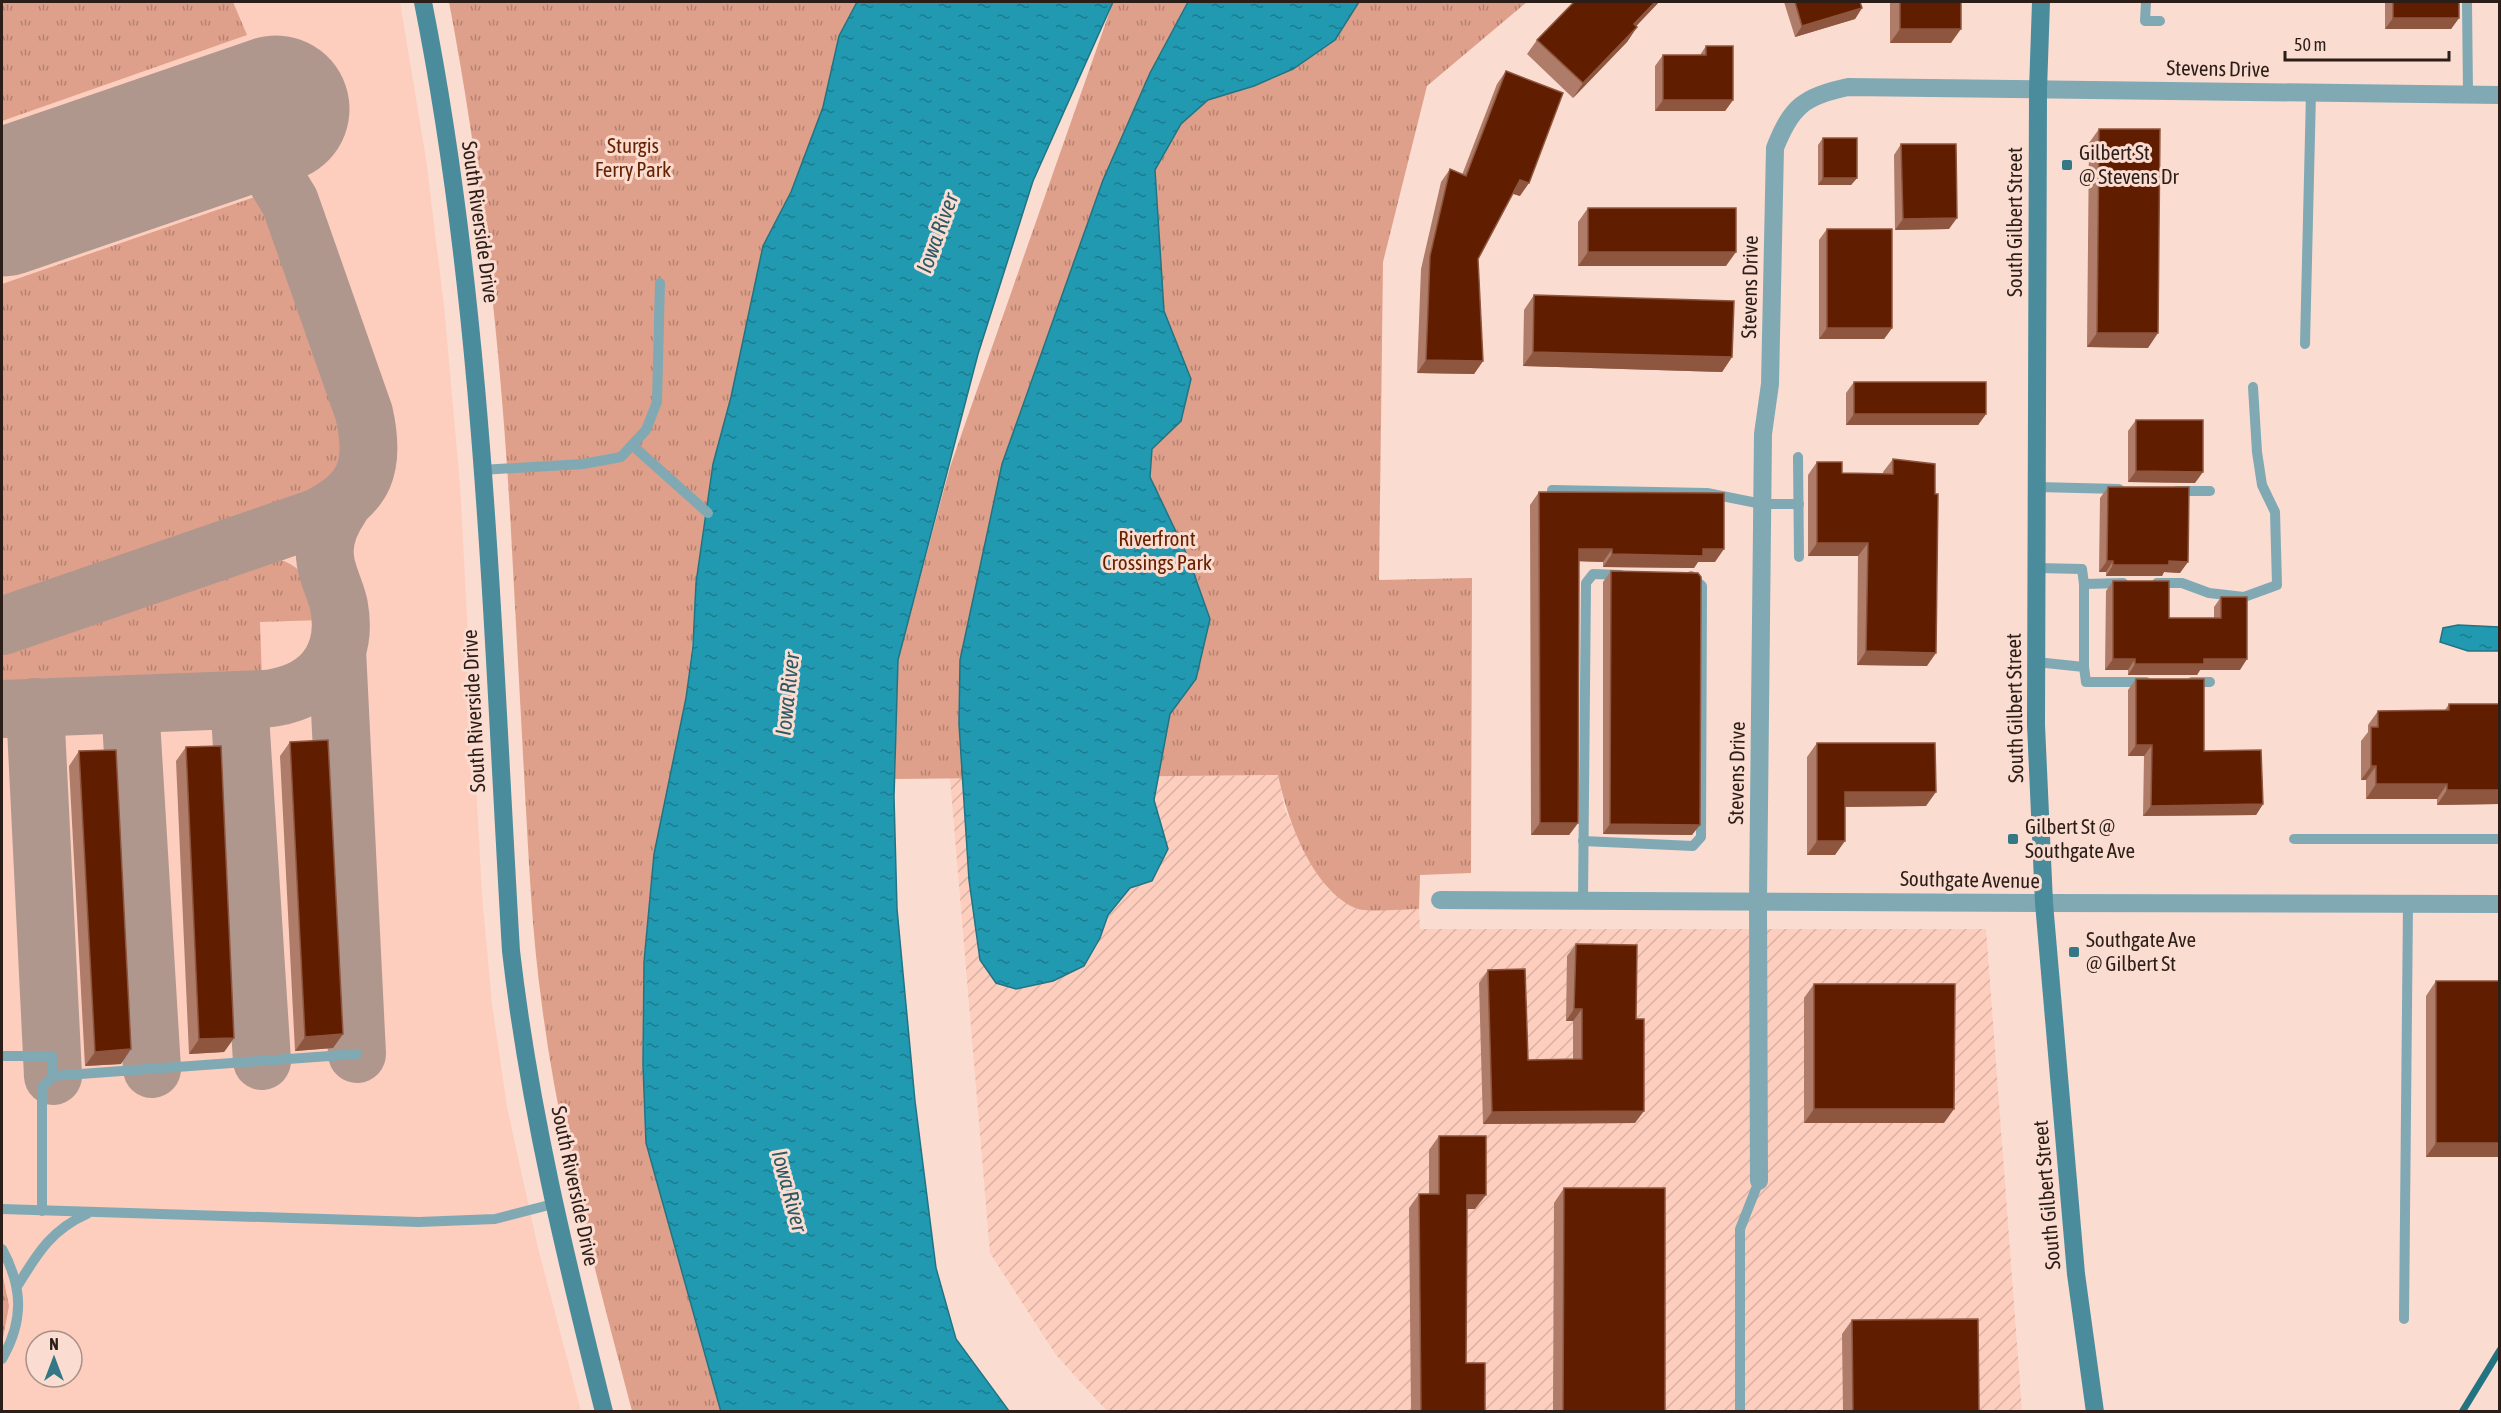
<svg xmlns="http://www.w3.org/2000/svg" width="2501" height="1413" font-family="'Asap Condensed',sans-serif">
<defs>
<pattern id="industrial-furrows" width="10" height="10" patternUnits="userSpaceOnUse" patternTransform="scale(1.5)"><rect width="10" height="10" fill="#fdcebe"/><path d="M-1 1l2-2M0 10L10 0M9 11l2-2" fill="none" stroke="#d9b0a3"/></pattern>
<pattern id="grass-tufts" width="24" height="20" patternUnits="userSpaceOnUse" patternTransform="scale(1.5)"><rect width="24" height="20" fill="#dea08a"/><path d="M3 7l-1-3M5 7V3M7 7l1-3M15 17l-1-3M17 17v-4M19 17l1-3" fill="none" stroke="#b48270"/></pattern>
<pattern id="water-ripples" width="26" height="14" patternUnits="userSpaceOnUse" patternTransform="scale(1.5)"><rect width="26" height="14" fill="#2099b1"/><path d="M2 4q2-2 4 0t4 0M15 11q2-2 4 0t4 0" fill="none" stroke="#1c7c8f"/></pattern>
</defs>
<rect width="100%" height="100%" fill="#fbdcd1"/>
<!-- built -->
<path fill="#fdcebe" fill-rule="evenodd" d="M2,2H400L426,159L444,306L460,485L482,895L492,1004L507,1107L538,1248L581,1411L2,1412ZM36,1341H72V1377H36Z"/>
<!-- industrial -->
<polygon fill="url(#industrial-furrows)" points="1278,775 1285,810 1307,856 1328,889 1356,909 1419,909 1420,929 1986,929 2022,1411 1107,1411 1056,1355 990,1253 950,778"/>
<!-- grass -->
<g fill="url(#grass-tufts)">
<polygon points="2,2 233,2 247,35 2,121"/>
<path d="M449,2H857L839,36L823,107L791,192L763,246L731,397L713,464L686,698L654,854L644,962L643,1065L683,1273L721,1411H632C597,1277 560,1144 542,1006C532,935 529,863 525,792C520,699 515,606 510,513C500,342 481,170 449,2Z"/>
<path d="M1113,2H1527L1427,86L1383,262L1379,580L1472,578L1471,873L1420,875L1419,909C1405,909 1366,913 1355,908C1311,888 1287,818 1278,775L895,779L898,660L950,467Z"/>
<path d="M260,195L270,203L277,219C291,260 355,422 345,456C335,490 301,498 271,510L268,516L2,609V284Z"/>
<path d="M268,557C303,562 318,587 322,620L260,622L262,682L2,691V646L255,558Z"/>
<polygon points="2,1272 9,1306 2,1343"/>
</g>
<!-- water -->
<g fill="url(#water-ripples)" stroke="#237483" stroke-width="1.5">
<polygon points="857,2 1113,2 1033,181 978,354 898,660 894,797 897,909 915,1101 936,1268 956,1339 1009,1411 721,1412 646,1143 643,1065 644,962 654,854 686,698 693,646 696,583 713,464 731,397 763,246 791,192 823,107 839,36"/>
<polygon points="1188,2 1359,2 1335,40 1293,69 1254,86 1208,100 1181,124 1155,170 1164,311 1191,379 1181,421 1152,449 1150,477 1188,557 1210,619 1196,679 1170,714 1154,800 1168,849 1152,881 1130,888 1108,915 1100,938 1084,966 1053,981 1016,989 996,983 980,960 969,880 959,724 960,660 1002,464 1103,180 1150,73"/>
<polygon points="2458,625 2499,627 2499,651 2468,651 2440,642 2443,628"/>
</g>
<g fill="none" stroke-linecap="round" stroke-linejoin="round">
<!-- stream -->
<polyline stroke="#237483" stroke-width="7" points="2462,1412 2500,1350"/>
<!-- taxiway -->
<g stroke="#b0978e" stroke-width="58">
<path d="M2,626L316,518C366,494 376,466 364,413L290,202L271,171L246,152L212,138L177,142"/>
<polyline points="337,650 357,1054"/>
<polyline points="239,700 262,1061"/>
<polyline points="130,704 152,1069"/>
<polyline points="35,707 53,1076"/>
<path d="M2,709L264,699C316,694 349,661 339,606C336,590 326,574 325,557C323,538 330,522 341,506"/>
</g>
<!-- runway -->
<polyline stroke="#b0978e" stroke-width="147" points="2,203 276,109"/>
<!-- service -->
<g stroke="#80a9b4" stroke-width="10">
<polyline points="2146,2 2145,21 2160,21"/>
<polyline points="2467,2 2468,94"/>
<polyline points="2305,344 2311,93"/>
<polyline points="632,445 708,513"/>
<polyline points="1798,457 1799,557"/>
<polyline points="481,470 583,464 621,457 646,430 657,402 660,283"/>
<polyline points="2037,487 2119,489"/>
<polyline points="1552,490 1707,493 1762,504 1799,504"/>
<polyline points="2177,491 2210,491"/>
<polyline points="2037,568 2082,569 2084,584 2123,583"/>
<polyline points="2157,583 2182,583 2209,593 2244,597 2277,585 2275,512 2262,485 2257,452 2253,387"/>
<polyline points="2084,584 2084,667"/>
<polyline points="2036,662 2084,667 2086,682 2146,682"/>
<polyline points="2192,682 2210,682"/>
<polyline points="2294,839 2500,839"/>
<polyline points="1583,841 1693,846 1701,837 1702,586 1691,576"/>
<polyline points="1583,900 1586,583 1593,574 1621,575"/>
<polyline points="2,1056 52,1056 53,1076"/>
<polyline points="2,1209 419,1222 495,1219 553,1204"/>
<polyline points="42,1211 42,1088 53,1076 357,1054"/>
<path d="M2,1249C23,1287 24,1321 2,1359"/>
<path d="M18,1285C37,1254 52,1229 87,1214"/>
<polyline points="2404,1319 2408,904"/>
<polyline points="1740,1412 1740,1229 1759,1181"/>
</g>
<!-- minor -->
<g stroke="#80a9b4" stroke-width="18">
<polyline points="1440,900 2044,903"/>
<path d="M1759,1181L1758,900L1763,434L1770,384L1775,148C1791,107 1804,96 1848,87L2500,95"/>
</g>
<!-- tertiary -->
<polyline stroke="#80a9b4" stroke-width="18" points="2044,903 2500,904"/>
<!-- secondary -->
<g stroke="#4a8c9c" stroke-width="18">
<path d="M423,2C485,313 492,635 511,951C529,1108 566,1259 604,1412"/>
<polyline points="2041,2 2038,90 2036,725 2044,903 2076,1274 2095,1412"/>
</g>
</g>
<!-- wall -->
<g fill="#ae7c68">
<polygon points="1574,2 1659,2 1636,26 1637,27 1627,42 1573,98 1527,54 1537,40"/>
<polygon points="1784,2 1860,2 1862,8 1855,19 1795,37"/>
<polygon points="1890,2 1961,2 1951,43 1890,43"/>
<polygon points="2385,2 2459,2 2459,18 2451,29 2385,29"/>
<polygon points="1706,46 1733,100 1725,111 1655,111 1655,66 1663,55 1700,55"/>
<polygon points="1506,71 1520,196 1513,194 1478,259 1483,361 1474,374 1417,373 1421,269 1441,182 1450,169 1462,175 1497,84"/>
<polygon points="2099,129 2148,348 2087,347 2089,143"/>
<polygon points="1823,138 1857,178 1851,185 1818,185 1818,145"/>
<polygon points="1901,144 1949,229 1895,230 1894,155"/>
<polygon points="1588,208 1726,266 1578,266 1578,222"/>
<polygon points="1827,229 1892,328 1884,339 1819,339 1819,240"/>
<polygon points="1534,295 1732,357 1722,372 1523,366 1524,310"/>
<polygon points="1854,382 1986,414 1978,425 1846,425 1846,393"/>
<polygon points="2136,420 2195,483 2128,482 2128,431"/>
<polygon points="1893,459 1927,666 1857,665 1858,556 1808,556 1808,475 1817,462 1842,473 1883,473 1883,472"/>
<polygon points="2108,487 2180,573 2164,572 2162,576 2106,576 2106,572 2099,572 2100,498"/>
<polygon points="1539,492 1715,562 1698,562 1694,568 1603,567 1603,562 1579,561 1578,823 1569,835 1531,835 1530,505"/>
<polygon points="1611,571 1692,835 1603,834 1603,582"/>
<polygon points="2113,581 2169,618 2214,618 2214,607 2221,597 2240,670 2200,670 2197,675 2128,675 2128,670 2105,670 2106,591"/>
<polygon points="2136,679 2204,751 2263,804 2256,815 2143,816 2144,756 2128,756 2128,690"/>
<polygon points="2449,704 2499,804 2437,805 2437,799 2366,799 2366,780 2361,780 2361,741 2368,732 2368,725 2378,711 2445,710"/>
<polygon points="290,742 343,1034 333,1048 295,1051 280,756"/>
<polygon points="1817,743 1926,806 1845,807 1835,855 1807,855 1807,757"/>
<polygon points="186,747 234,1038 224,1052 189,1054 176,761"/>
<polygon points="79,751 121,1064 85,1066 69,766"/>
<polygon points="1576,944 1636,1019 1635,1123 1483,1124 1479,983 1488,970 1528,1060 1573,1059 1573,1021 1566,1021 1567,956"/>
<polygon points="2436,981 2499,1157 2426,1157 2426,996"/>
<polygon points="1814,984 1944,1123 1804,1123 1804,998"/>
<polygon points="1439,1136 1475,1209 1467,1209 1466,1363 1485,1412 1411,1412 1409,1208 1419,1194 1429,1194 1429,1150"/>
<polygon points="1564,1188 1665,1412 1553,1412 1554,1203"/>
<polygon points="1852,1320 1979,1412 1843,1412 1842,1334"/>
</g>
<!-- shaded-wall -->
<g fill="#8e563f">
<polygon points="1655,2 1659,2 1624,39 1634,24"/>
<polygon points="1862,8 1855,19 1795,37 1802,26"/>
<polygon points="2393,18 2459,18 2451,29 2385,29"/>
<polygon points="1637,27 1627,42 1573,98 1583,83"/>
<polygon points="1900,29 1961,29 1951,43 1890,43"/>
<polygon points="1663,100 1733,100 1725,111 1655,111"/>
<polygon points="1823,178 1857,178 1851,185 1818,185"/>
<polygon points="1520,180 1529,183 1520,196 1511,193"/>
<polygon points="1957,218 1949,229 1895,230 1903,219"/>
<polygon points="1588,252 1736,252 1726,266 1578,266"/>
<polygon points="1827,328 1892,328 1884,339 1819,339"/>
<polygon points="2097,333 2158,333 2148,348 2087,347"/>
<polygon points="1533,352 1732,357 1722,372 1523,366"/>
<polygon points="1426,360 1483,361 1474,374 1417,373"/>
<polygon points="1854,414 1986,414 1978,425 1846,425"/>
<polygon points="2136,471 2203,472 2195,483 2128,482"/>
<polygon points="1817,543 1868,543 1858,556 1808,556"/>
<polygon points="1579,549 1612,549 1603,562 1570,561"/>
<polygon points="1703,549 1724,549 1715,562 1698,562 1694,568 1603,567 1612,554"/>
<polygon points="2107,561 2113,561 2106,572 2099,572"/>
<polygon points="2169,561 2188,562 2180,573 2164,572 2162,576 2106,576 2113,565"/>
<polygon points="1866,651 1936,653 1927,666 1857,665"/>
<polygon points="2113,659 2135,659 2128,670 2105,670"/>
<polygon points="2204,659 2247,659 2240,670 2200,670 2197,675 2128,675 2135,664"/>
<polygon points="2136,745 2152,745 2144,756 2128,756"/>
<polygon points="2371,766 2376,766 2366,780 2361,780"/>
<polygon points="2376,784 2447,784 2437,799 2366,799"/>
<polygon points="2447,790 2499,790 2499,804 2437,805"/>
<polygon points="1845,792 1936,792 1926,806 1835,807"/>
<polygon points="2263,804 2256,815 2143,816 2151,806"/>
<polygon points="1540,823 1578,823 1569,835 1531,835"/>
<polygon points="1610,824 1700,825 1692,835 1603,834"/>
<polygon points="1817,841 1845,841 1835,855 1807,855"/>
<polygon points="1574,1009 1582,1009 1573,1021 1566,1021"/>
<polygon points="343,1034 333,1048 295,1051 305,1037"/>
<polygon points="234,1038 224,1052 189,1054 199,1039"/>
<polygon points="131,1049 121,1064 85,1066 95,1052"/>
<polygon points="1814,1109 1954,1109 1944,1123 1804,1123"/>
<polygon points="1644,1111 1635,1123 1483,1124 1492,1112"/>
<polygon points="2436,1143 2499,1143 2499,1157 2426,1157"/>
<polygon points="1467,1195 1486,1195 1475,1209 1457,1209"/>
</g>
<!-- building -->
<g fill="#601d00" stroke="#8e563f" stroke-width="1.5">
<polygon points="1574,2 1655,2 1634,24 1637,27 1583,83 1537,40"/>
<polygon points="1795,2 1860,2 1862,8 1802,26"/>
<rect x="1900" y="2" width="61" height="27"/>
<rect x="2393" y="2" width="66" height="16"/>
<polygon points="1706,46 1733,46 1733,100 1663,100 1663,55 1706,55"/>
<polygon points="1506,71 1563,93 1529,183 1520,180 1478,259 1483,361 1426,360 1430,256 1450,169 1466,176"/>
<polygon points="2099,129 2160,129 2158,333 2097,333"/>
<rect x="1823" y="138" width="34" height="40"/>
<polygon points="1901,144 1956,144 1957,218 1903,219"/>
<rect x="1588" y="208" width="148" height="44"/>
<rect x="1827" y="229" width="65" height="99"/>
<polygon points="1534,295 1734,301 1732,357 1533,352"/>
<rect x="1854" y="382" width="132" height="32"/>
<polygon points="2136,420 2203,420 2203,472 2136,471"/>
<polygon points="1893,459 1935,464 1935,494 1938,494 1936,653 1866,651 1868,543 1817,543 1817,462 1842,462 1842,473 1893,474"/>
<polygon points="2108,487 2189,487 2188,562 2169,561 2169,565 2113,565 2113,561 2107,561"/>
<polygon points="1539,492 1724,493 1724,549 1703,549 1703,556 1612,554 1612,549 1579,549 1578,823 1540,823"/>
<polygon points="1611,571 1698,573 1701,577 1700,825 1610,824"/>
<polygon points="2113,581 2169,581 2169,618 2221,618 2221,597 2247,597 2247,659 2204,659 2204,664 2135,664 2135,659 2113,659"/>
<polygon points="2136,679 2204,679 2204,751 2261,750 2263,804 2151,806 2152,745 2136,745"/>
<polygon points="2449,704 2499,704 2499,790 2447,790 2447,784 2376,784 2376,766 2371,766 2371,727 2378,727 2378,711 2449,710"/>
<polygon points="328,740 343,1034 305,1037 290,742"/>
<polygon points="1817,743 1935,743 1936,792 1845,792 1845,841 1817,841"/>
<polygon points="221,746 234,1038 199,1039 186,747"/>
<polygon points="116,750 131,1049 95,1052 79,751"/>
<polygon points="1576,944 1637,945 1636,1019 1644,1019 1644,1111 1492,1112 1488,970 1525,969 1528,1060 1582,1059 1582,1009 1574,1009"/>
<rect x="2436" y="981" width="63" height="162"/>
<polygon points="1814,984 1955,984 1954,1109 1814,1109"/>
<polygon points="1439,1136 1486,1136 1486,1195 1467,1195 1466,1363 1485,1363 1485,1412 1421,1412 1419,1194 1439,1194"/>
<polygon points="1564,1188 1665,1188 1665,1412 1563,1412"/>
<polygon points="1978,1319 1979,1412 1853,1412 1852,1320"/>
</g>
<!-- markers -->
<g fill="#347887" stroke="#fbdcd1" stroke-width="2">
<rect x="2061" y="159" width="12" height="12" rx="3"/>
<rect x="2007" y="833" width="12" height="12" rx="3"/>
<rect x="2068" y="946" width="12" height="12" rx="3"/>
</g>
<g text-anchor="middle" stroke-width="6" stroke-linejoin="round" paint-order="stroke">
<!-- street labels -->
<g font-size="21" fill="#2b1d18" stroke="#fbdcd1">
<text transform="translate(2218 69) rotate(1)" y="7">Stevens Drive</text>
<text transform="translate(480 222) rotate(82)" y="7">South Riverside Drive</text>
<text transform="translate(2015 222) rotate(-90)" y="7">South Gilbert Street</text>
<text transform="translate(1750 287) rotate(-89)" y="7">Stevens Drive</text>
<text transform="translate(2015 708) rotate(-91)" y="7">South Gilbert Street</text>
<text transform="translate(474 711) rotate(-93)" y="7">South Riverside Drive</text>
<text transform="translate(1737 773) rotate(-89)" y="7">Stevens Drive</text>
<text transform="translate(1970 880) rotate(1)" y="7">Southgate Avenue</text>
<text transform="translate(575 1186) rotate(78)" y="7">South Riverside Drive</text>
<text transform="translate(2047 1195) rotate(-95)" y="7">South Gilbert Street</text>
</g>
<!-- park labels -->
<g font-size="21" fill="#662101" stroke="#fbdcd1">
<text x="633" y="153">Sturgis<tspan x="633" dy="24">Ferry Park</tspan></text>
<text x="1157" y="546">Riverfront<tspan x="1157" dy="24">Crossings Park</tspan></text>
</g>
<!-- poi labels -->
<g font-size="21" fill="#2b1d18" stroke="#fbdcd1" text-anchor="start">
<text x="2079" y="160">Gilbert St<tspan x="2079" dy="24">@ Stevens Dr</tspan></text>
<text x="2025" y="834">Gilbert St @<tspan x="2025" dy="24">Southgate Ave</tspan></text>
<text x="2086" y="947">Southgate Ave<tspan x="2086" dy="24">@ Gilbert St</tspan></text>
</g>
<!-- water labels -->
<g font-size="22" font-style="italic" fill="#2b5a65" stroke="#fbdcd1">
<text transform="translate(937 233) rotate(-70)" y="8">Iowa River</text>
<text transform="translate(787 694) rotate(-84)" y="8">Iowa River</text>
<text transform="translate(790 1191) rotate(75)" y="8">Iowa River</text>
</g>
</g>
<!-- border -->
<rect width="2501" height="1413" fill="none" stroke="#2b1d18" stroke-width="6"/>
<!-- north arrow -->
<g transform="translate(54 1359)"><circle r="28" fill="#fbdcd1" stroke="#a89087" stroke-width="1.5"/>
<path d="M0-4.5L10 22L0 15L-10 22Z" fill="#347887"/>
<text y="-9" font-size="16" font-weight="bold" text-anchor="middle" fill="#2b1d18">N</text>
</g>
<!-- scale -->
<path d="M2285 51v9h164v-9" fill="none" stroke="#2b1d18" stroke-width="3"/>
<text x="2294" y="51" font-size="18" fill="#2b1d18" stroke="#fbdcd1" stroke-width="4.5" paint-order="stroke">50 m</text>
</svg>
